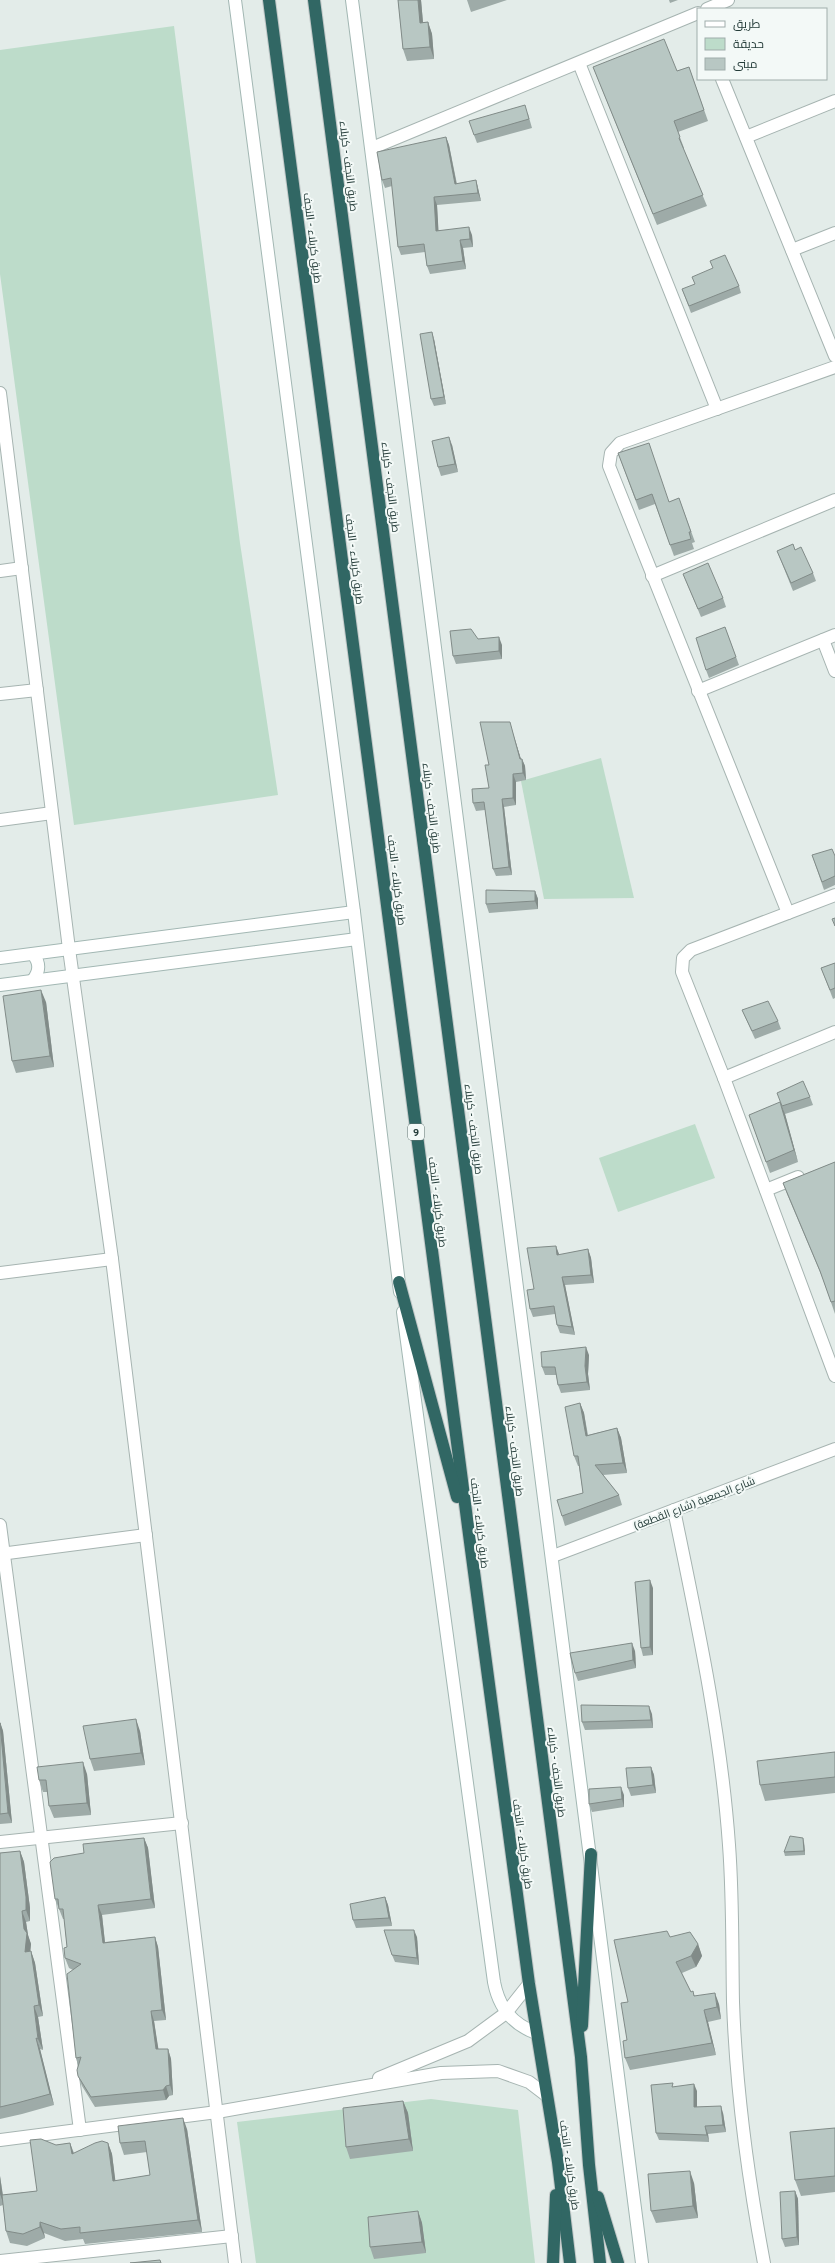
<svg xmlns="http://www.w3.org/2000/svg" width="835" height="2263" font-family="Overpass,Cairo,sans-serif">
<rect width="100%" height="100%" fill="#e3ece9"/>
<!-- green -->
<g fill="#bddcca">
<polygon points="174,26 240,543 278,795 74,825 0,274 0,50"/>
<polygon points="601,758 634,898 544,899 521,781"/>
<polygon points="695,1124 715,1178 618,1212 599,1158"/>
<polygon points="431,2099 518,2110 535,2263 256,2263 237,2122"/>
</g>
<g fill="none" stroke-linecap="round" stroke-linejoin="round">
<!-- street casing -->
<g stroke="#a6b4b1" stroke-width="14">
<g id="street">
<polyline points="707,9 728,0"/>
<polyline points="579,63 717,409"/>
<polyline points="722,79 835,356"/>
<polyline points="746,137 835,101"/>
<polyline points="372,148 698,13"/>
<polyline points="792,250 835,233"/>
<polyline points="0,393 69,949 112,1259 235,2263"/>
<polyline points="0,571 22,568"/>
<polyline points="652,576 835,500"/>
<polyline points="823,640 835,671"/>
<polyline points="698,691 835,635"/>
<polyline points="0,694 37,690"/>
<polyline points="0,820 52,813"/>
<polyline points="835,895 691,950 683,958 682,972 724,1078 835,1376"/>
<polyline points="788,913 609,466 611,453 620,443 835,367"/>
<polyline points="724,1078 835,1032"/>
<polyline points="766,1190 798,1177"/>
<polyline points="0,1273 112,1259"/>
<path d="M674,1510C697,1622 721,1732 729,1845C733,1897 732,1949 733,2002C736,2089 748,2178 764,2263"/>
<polyline points="0,1525 80,2130"/>
<polyline points="0,1554 146,1535"/>
<polyline points="553,1556 835,1449"/>
<polyline points="0,1842 182,1823"/>
<polyline points="379,2078 468,2041 506,2013 529,1984"/>
<polyline points="0,2140 217,2112 441,2073 498,2071 529,2082 546,2095"/>
<polyline points="0,2261 232,2236"/>
</g>
</g>
<!-- secondary casing -->
<g stroke="#a2b7b3" stroke-width="14">
<g id="secondary">
<polyline points="235,0 354,912 400,1292"/>
<polyline points="352,0 642,2263"/>
<path d="M33,954C40,963 40,971 33,980"/>
<polyline points="0,958 354,912"/>
<polyline points="0,985 357,939"/>
<path d="M403,1312L494,1982C499,2008 512,2024 536,2033"/>
</g>
</g>
<!-- highway casing -->
<g stroke="#c2c8c8" stroke-width="14">
<g id="highway">
<polyline points="269,0 470,1542 529,1984 558,2162 570,2263"/>
<polyline points="314,0 581,2057 589,2165 600,2263"/>
<polyline points="399,1282 457,1497"/>
<polyline points="582,2026 591,1854"/>
<polyline points="598,2197 618,2263"/>
<polyline points="553,2263 556,2195"/>
</g>
</g>
<!-- street -->
<use href="#street" stroke="#fff" stroke-width="12"/>
<!-- secondary -->
<use href="#secondary" stroke="#fff" stroke-width="12"/>
<!-- highway -->
<use href="#highway" stroke="#316764" stroke-width="12"/>
</g>
<!-- wall -->
<g fill="#9eaba8">
<polygon points="398,0 421,0 423,22 428,22 432,34 434,59 407,61 403,49"/>
<polygon points="467,0 507,0 471,12"/>
<polygon points="669,0 678,0 670,3"/>
<polygon points="593,67 677,71 689,67 708,121 678,132 684,148 683,148 707,206 657,225"/>
<polygon points="528,114 532,128 477,143 474,135"/>
<polygon points="446,137 449,145 457,184 476,180 478,188 481,201 437,205 438,230 472,235 473,247 463,248 466,269 430,274 427,266 425,252 401,255 398,247 392,186 385,188 382,180"/>
<polygon points="739,286 741,293 691,313 682,289"/>
<polygon points="434,339 446,404 434,406 431,399"/>
<polygon points="452,445 458,472 441,476 438,467"/>
<polygon points="618,453 669,502 679,498 695,542 692,543 694,549 674,556 655,504 639,510"/>
<polygon points="795,550 813,573 816,581 793,591 777,551"/>
<polygon points="683,574 723,598 726,607 701,617"/>
<polygon points="725,627 739,665 709,678 706,670"/>
<polygon points="478,639 502,645 502,659 456,664 453,656"/>
<polygon points="512,730 521,759 522,759 525,766 526,780 516,782 516,805 504,807 512,875 496,876 493,869 485,810 476,811 473,803 489,788 489,765"/>
<polygon points="812,855 835,856 835,885 824,890"/>
<polygon points="535,891 538,899 538,909 489,913 486,904"/>
<polygon points="835,963 835,998 833,999 821,968"/>
<polygon points="46,1002 54,1067 16,1073 12,1061"/>
<polygon points="742,1010 778,1021 781,1029 755,1039"/>
<polygon points="810,1097 813,1105 785,1114 798,1162 770,1173 749,1115"/>
<polygon points="835,1162 835,1314 823,1279 787,1194 783,1183"/>
<polygon points="556,1246 559,1255 588,1249 591,1258 594,1283 565,1285 575,1335 560,1333 557,1325 555,1314 533,1317 530,1309"/>
<polygon points="589,1355 588,1374 590,1390 561,1393 558,1385 556,1375 545,1375 542,1367"/>
<polygon points="580,1403 584,1413 588,1435 617,1428 621,1438 627,1473 603,1475 619,1495 622,1505 565,1526 562,1516 583,1493 579,1466 578,1466 574,1456"/>
<polygon points="653,1588 653,1655 643,1656 641,1648"/>
<polygon points="635,1651 636,1668 578,1681 575,1673"/>
<polygon points="652,1714 653,1728 585,1730 582,1722"/>
<polygon points="0,1722 3,1731 12,1823 0,1824"/>
<polygon points="140,1731 145,1765 94,1771 90,1759"/>
<polygon points="835,1752 835,1793 765,1801 760,1785"/>
<polygon points="651,1767 654,1775 656,1793 631,1796 628,1788"/>
<polygon points="87,1774 91,1815 54,1818 49,1806 48,1792 43,1792 39,1780"/>
<polygon points="624,1795 624,1807 592,1812 589,1804"/>
<polygon points="144,1838 148,1848 155,1908 102,1915 105,1942 155,1937 158,1947 166,2020 154,2021 158,2049 168,2049 171,2059 173,2095 169,2096 166,2100 95,2107 82,2086 78,2076 78,2065 76,2058 73,1970 69,1968 65,1958 67,1947 64,1919 63,1919 55,1899 84,1853"/>
<polygon points="804,1842 805,1855 785,1856 784,1852"/>
<polygon points="20,1851 24,1862 30,1908 30,1921 26,1922 28,1935 31,1944 30,1952 31,1951 35,1963 43,2016 38,2017 43,2050 40,2049 54,2105 22,2114 0,2119 0,1853"/>
<polygon points="385,1897 388,1905 392,1926 356,1928 353,1920"/>
<polygon points="417,1937 419,1965 395,1962 392,1955"/>
<polygon points="670,1937 698,1944 702,1956 696,1967 682,1973 691,1992 695,1996 719,2004 721,2019 708,2022 716,2055 630,2070 625,2058 627,2040"/>
<polygon points="674,2087 697,2091 697,2107 723,2113 726,2132 708,2134 709,2142 659,2140 656,2133"/>
<polygon points="403,2101 408,2113 413,2151 350,2159 346,2147"/>
<polygon points="835,2128 835,2192 801,2196 795,2180"/>
<polygon points="187,2129 202,2232 85,2244 83,2239 65,2241 44,2233 45,2238 27,2246 10,2243 6,2231 3,2205 0,2206 0,2176 3,2195 37,2191 56,2145 70,2143 74,2153 108,2143 112,2154 115,2181 150,2175 147,2152 124,2155 120,2143"/>
<polygon points="694,2183 698,2218 656,2223 651,2211"/>
<polygon points="795,2191 798,2199 799,2245 785,2247 782,2239"/>
<polygon points="418,2211 422,2223 426,2253 374,2259 370,2247"/>
</g>
<!-- shaded-wall -->
<g fill="#818b88">
<polygon points="418,0 421,0 424,35 420,23"/>
<polygon points="428,22 432,34 434,59 430,47"/>
<polygon points="446,137 449,145 458,192 455,184"/>
<polygon points="476,180 478,188 481,201 478,193"/>
<polygon points="434,197 437,205 439,238 436,231"/>
<polygon points="469,227 472,235 473,247 470,239"/>
<polygon points="460,240 463,248 466,269 463,261"/>
<polygon points="432,332 434,339 446,404 444,397"/>
<polygon points="449,437 452,445 458,472 455,464"/>
<polygon points="499,637 502,645 502,659 499,651"/>
<polygon points="510,722 512,730 523,766 522,759 525,766 526,780 523,773 520,759"/>
<polygon points="513,774 516,782 516,805 513,798"/>
<polygon points="502,799 504,807 512,875 509,867"/>
<polygon points="535,891 538,899 538,909 535,901"/>
<polygon points="41,990 46,1002 54,1067 50,1056"/>
<polygon points="780,1102 785,1114 798,1162 794,1150"/>
<polygon points="556,1246 559,1254 560,1263 557,1255"/>
<polygon points="588,1249 591,1258 594,1283 591,1275"/>
<polygon points="562,1277 565,1285 575,1335 572,1327"/>
<polygon points="586,1347 589,1355 588,1374 590,1390 587,1382 585,1366"/>
<polygon points="580,1403 584,1413 589,1446 586,1436"/>
<polygon points="617,1428 621,1438 627,1473 623,1463"/>
<polygon points="650,1580 653,1588 653,1655 650,1647"/>
<polygon points="632,1643 635,1651 636,1668 633,1660"/>
<polygon points="649,1706 652,1714 653,1728 651,1720"/>
<polygon points="136,1719 140,1731 145,1765 141,1753"/>
<polygon points="0,1722 3,1731 12,1823 8,1813"/>
<polygon points="83,1762 87,1774 91,1815 87,1803"/>
<polygon points="651,1767 654,1775 656,1793 653,1785"/>
<polygon points="621,1787 624,1795 624,1807 622,1799"/>
<polygon points="144,1838 148,1848 155,1908 151,1899"/>
<polygon points="803,1838 804,1842 805,1855 804,1851"/>
<polygon points="20,1851 24,1862 30,1908 30,1921 26,1910"/>
<polygon points="385,1897 388,1905 392,1926 389,1918"/>
<polygon points="98,1905 102,1915 106,1953 103,1943"/>
<polygon points="22,1911 26,1922 28,1935 31,1944 29,1964 25,1952 24,1929"/>
<polygon points="414,1930 417,1937 419,1965 417,1958"/>
<polygon points="155,1937 158,1947 166,2020 162,2010"/>
<polygon points="698,1944 702,1956 696,1967 691,1956"/>
<polygon points="31,1951 35,1963 43,2016 39,2005"/>
<polygon points="715,1993 719,2004 721,2019 717,2007"/>
<polygon points="34,2006 38,2017 43,2050 38,2039"/>
<polygon points="704,2010 708,2022 716,2055 712,2043"/>
<polygon points="151,2011 154,2021 160,2059 156,2049"/>
<polygon points="36,2038 40,2049 54,2105 50,2094"/>
<polygon points="168,2049 171,2059 173,2095 170,2085"/>
<polygon points="694,2084 697,2091 697,2114 694,2107"/>
<polygon points="166,2086 169,2096 166,2100 163,2090"/>
<polygon points="403,2101 408,2113 413,2151 409,2139"/>
<polygon points="721,2106 723,2113 726,2132 723,2125"/>
<polygon points="183,2118 187,2129 202,2232 198,2220"/>
<polygon points="705,2126 708,2134 709,2142 707,2135"/>
<polygon points="70,2143 74,2155 72,2154"/>
<polygon points="108,2143 112,2154 117,2193 113,2181"/>
<polygon points="690,2171 694,2183 698,2218 693,2206"/>
<polygon points="0,2176 4,2205 0,2194"/>
<polygon points="795,2191 798,2199 799,2245 797,2237"/>
<polygon points="418,2211 422,2223 426,2253 422,2242"/>
<polygon points="40,2222 44,2233 45,2238 40,2227"/>
</g>
<!-- building -->
<g fill="#b8c7c3" stroke="#818b88">
<polygon points="398,0 418,0 420,23 428,22 430,47 403,49"/>
<polygon points="664,39 677,71 689,67 704,110 674,121 680,137 679,138 703,195 653,214 593,67"/>
<polygon points="525,105 529,119 474,135 469,121"/>
<polygon points="446,137 455,184 476,180 478,193 434,197 436,231 469,227 470,239 460,240 463,261 427,266 424,244 398,247 391,178 382,180 377,152"/>
<polygon points="725,255 739,286 689,306 682,289 695,284 692,277 713,268 710,261"/>
<polygon points="432,332 444,397 431,399 420,334"/>
<polygon points="449,437 455,464 438,467 432,441"/>
<polygon points="649,443 669,502 679,498 691,532 689,532 691,539 670,545 652,494 636,500 618,453"/>
<polygon points="793,544 795,550 801,547 813,573 791,583 777,551"/>
<polygon points="708,563 723,598 698,609 683,574"/>
<polygon points="725,627 736,657 706,670 696,638"/>
<polygon points="471,629 478,639 499,637 499,651 453,656 450,631"/>
<polygon points="480,722 510,722 520,759 522,759 523,773 513,774 513,798 502,799 509,867 493,869 484,802 473,803 472,789 489,788 485,765 489,765"/>
<polygon points="832,849 835,856 835,876 822,882 812,855"/>
<polygon points="486,890 535,891 535,901 486,904"/>
<polygon points="835,918 835,926 832,919"/>
<polygon points="835,963 835,988 830,990 821,968"/>
<polygon points="41,990 50,1056 12,1061 3,996"/>
<polygon points="768,1001 778,1021 752,1031 742,1010"/>
<polygon points="803,1081 810,1097 782,1106 777,1093"/>
<polygon points="780,1102 794,1150 766,1162 749,1115"/>
<polygon points="835,1162 835,1301 831,1302 820,1271 783,1183"/>
<polygon points="556,1246 557,1255 588,1249 591,1275 562,1277 572,1327 557,1325 554,1306 530,1309 527,1290 534,1289 527,1248"/>
<polygon points="586,1347 585,1366 587,1382 558,1385 555,1367 542,1367 541,1352"/>
<polygon points="580,1403 586,1436 617,1428 623,1463 595,1465 619,1495 562,1516 557,1500 583,1493 578,1456 574,1456 565,1407"/>
<polygon points="650,1580 650,1647 641,1648 635,1582"/>
<polygon points="632,1643 633,1660 575,1673 570,1653"/>
<polygon points="581,1705 649,1706 651,1720 582,1722"/>
<polygon points="136,1719 141,1753 90,1759 83,1726"/>
<polygon points="0,1723 8,1813 0,1814"/>
<polygon points="835,1752 835,1777 760,1785 757,1761"/>
<polygon points="83,1762 87,1803 49,1806 46,1780 39,1780 37,1767"/>
<polygon points="651,1767 653,1785 628,1788 626,1768"/>
<polygon points="621,1787 622,1799 589,1804 589,1789"/>
<polygon points="790,1836 803,1838 804,1851 784,1852"/>
<polygon points="144,1838 151,1899 98,1905 103,1943 155,1937 162,2010 151,2011 156,2049 168,2049 170,2085 166,2086 163,2090 91,2097 78,2076 77,2070 81,2057 76,2058 67,1974 81,1964 65,1958 64,1948 67,1947 63,1909 59,1909 58,1899 55,1899 50,1862 54,1858 84,1853 83,1844"/>
<polygon points="20,1851 26,1897 26,1910 22,1911 24,1929 27,1933 25,1952 31,1951 39,2005 34,2006 38,2039 36,2038 50,2094 17,2103 0,2107 0,1853"/>
<polygon points="385,1897 389,1918 353,1920 350,1904"/>
<polygon points="384,1930 414,1930 417,1958 392,1955"/>
<polygon points="667,1931 670,1937 690,1932 698,1944 691,1956 676,1962 691,1992 693,1991 694,1996 715,1993 717,2007 704,2010 712,2043 625,2058 623,2041 627,2040 621,2003 628,2002 614,1940"/>
<polygon points="673,2083 672,2087 694,2084 694,2107 721,2106 723,2125 705,2126 707,2135 656,2133 651,2085"/>
<polygon points="403,2101 409,2139 346,2147 343,2108"/>
<polygon points="183,2118 198,2220 80,2233 80,2227 61,2229 40,2222 40,2227 23,2234 6,2231 2,2195 37,2191 30,2140 41,2139 56,2145 70,2143 72,2154 95,2143 102,2141 108,2143 113,2181 150,2175 145,2141 120,2143 118,2126"/>
<polygon points="835,2128 835,2176 795,2180 790,2132"/>
<polygon points="690,2171 693,2206 651,2211 648,2174"/>
<polygon points="795,2191 797,2237 782,2239 780,2192"/>
<polygon points="418,2211 422,2242 370,2247 368,2217"/>
<polygon points="160,2260 161,2263 130,2263"/>
</g>
<g text-anchor="middle" stroke-width="4" stroke-linejoin="round" paint-order="stroke">
<!-- shield labels -->
<rect fill="#f3f9f7" stroke="#627572" stroke-width="1" x="408" y="1124" width="16" height="16" rx="3"/>
<g font-size="10" font-weight="bold" fill="#243c39">
<text x="416" y="1136">9</text>
</g>
<!-- street labels -->
<g font-size="11" fill="#243c39" stroke="#f3f9f7">
<text transform="translate(349 166) rotate(83)" y="4">طريق النجف - کربلاء</text>
<text transform="translate(313 238) rotate(83)" y="4">طريق کربلاء - النجف</text>
<text transform="translate(391 487) rotate(83)" y="4">طريق النجف - کربلاء</text>
<text transform="translate(355 559) rotate(83)" y="4">طريق کربلاء - النجف</text>
<text transform="translate(432 808) rotate(83)" y="4">طريق النجف - کربلاء</text>
<text transform="translate(397 880) rotate(83)" y="4">طريق کربلاء - النجف</text>
<text transform="translate(474 1129) rotate(83)" y="4">طريق النجف - کربلاء</text>
<text transform="translate(438 1202) rotate(83)" y="4">طريق کربلاء - النجف</text>
<text transform="translate(515 1451) rotate(83)" y="4">طريق النجف - کربلاء</text>
<text transform="translate(694 1503) rotate(-21)" y="4">شارع الجمعية (شارع القطعة)</text>
<text transform="translate(480 1523) rotate(83)" y="4">طريق کربلاء - النجف</text>
<text transform="translate(557 1772) rotate(83)" y="4">طريق النجف - کربلاء</text>
<text transform="translate(523 1844) rotate(82)" y="4">طريق کربلاء - النجف</text>
<text transform="translate(570 2165) rotate(82)" y="4">طريق کربلاء - النجف</text>
</g>
</g>
<!-- legend -->
<rect x="697" y="8" width="130" height="72" fill="#f3f9f7" stroke="#a0adab"/>
<rect x="705" y="21" width="20" height="6" fill="#ffffff" stroke="#a0adab"/>
<text x="733" y="28" font-size="12" fill="#243c39">طريق</text>
<rect x="705" y="38" width="20" height="12" fill="#bddcca" stroke="#a0adab"/>
<text x="733" y="48" font-size="12" fill="#243c39">حديقة</text>
<rect x="705" y="58" width="20" height="12" fill="#b8c7c3" stroke="#a0adab"/>
<text x="733" y="68" font-size="12" fill="#243c39">مبنى</text>
</svg>
